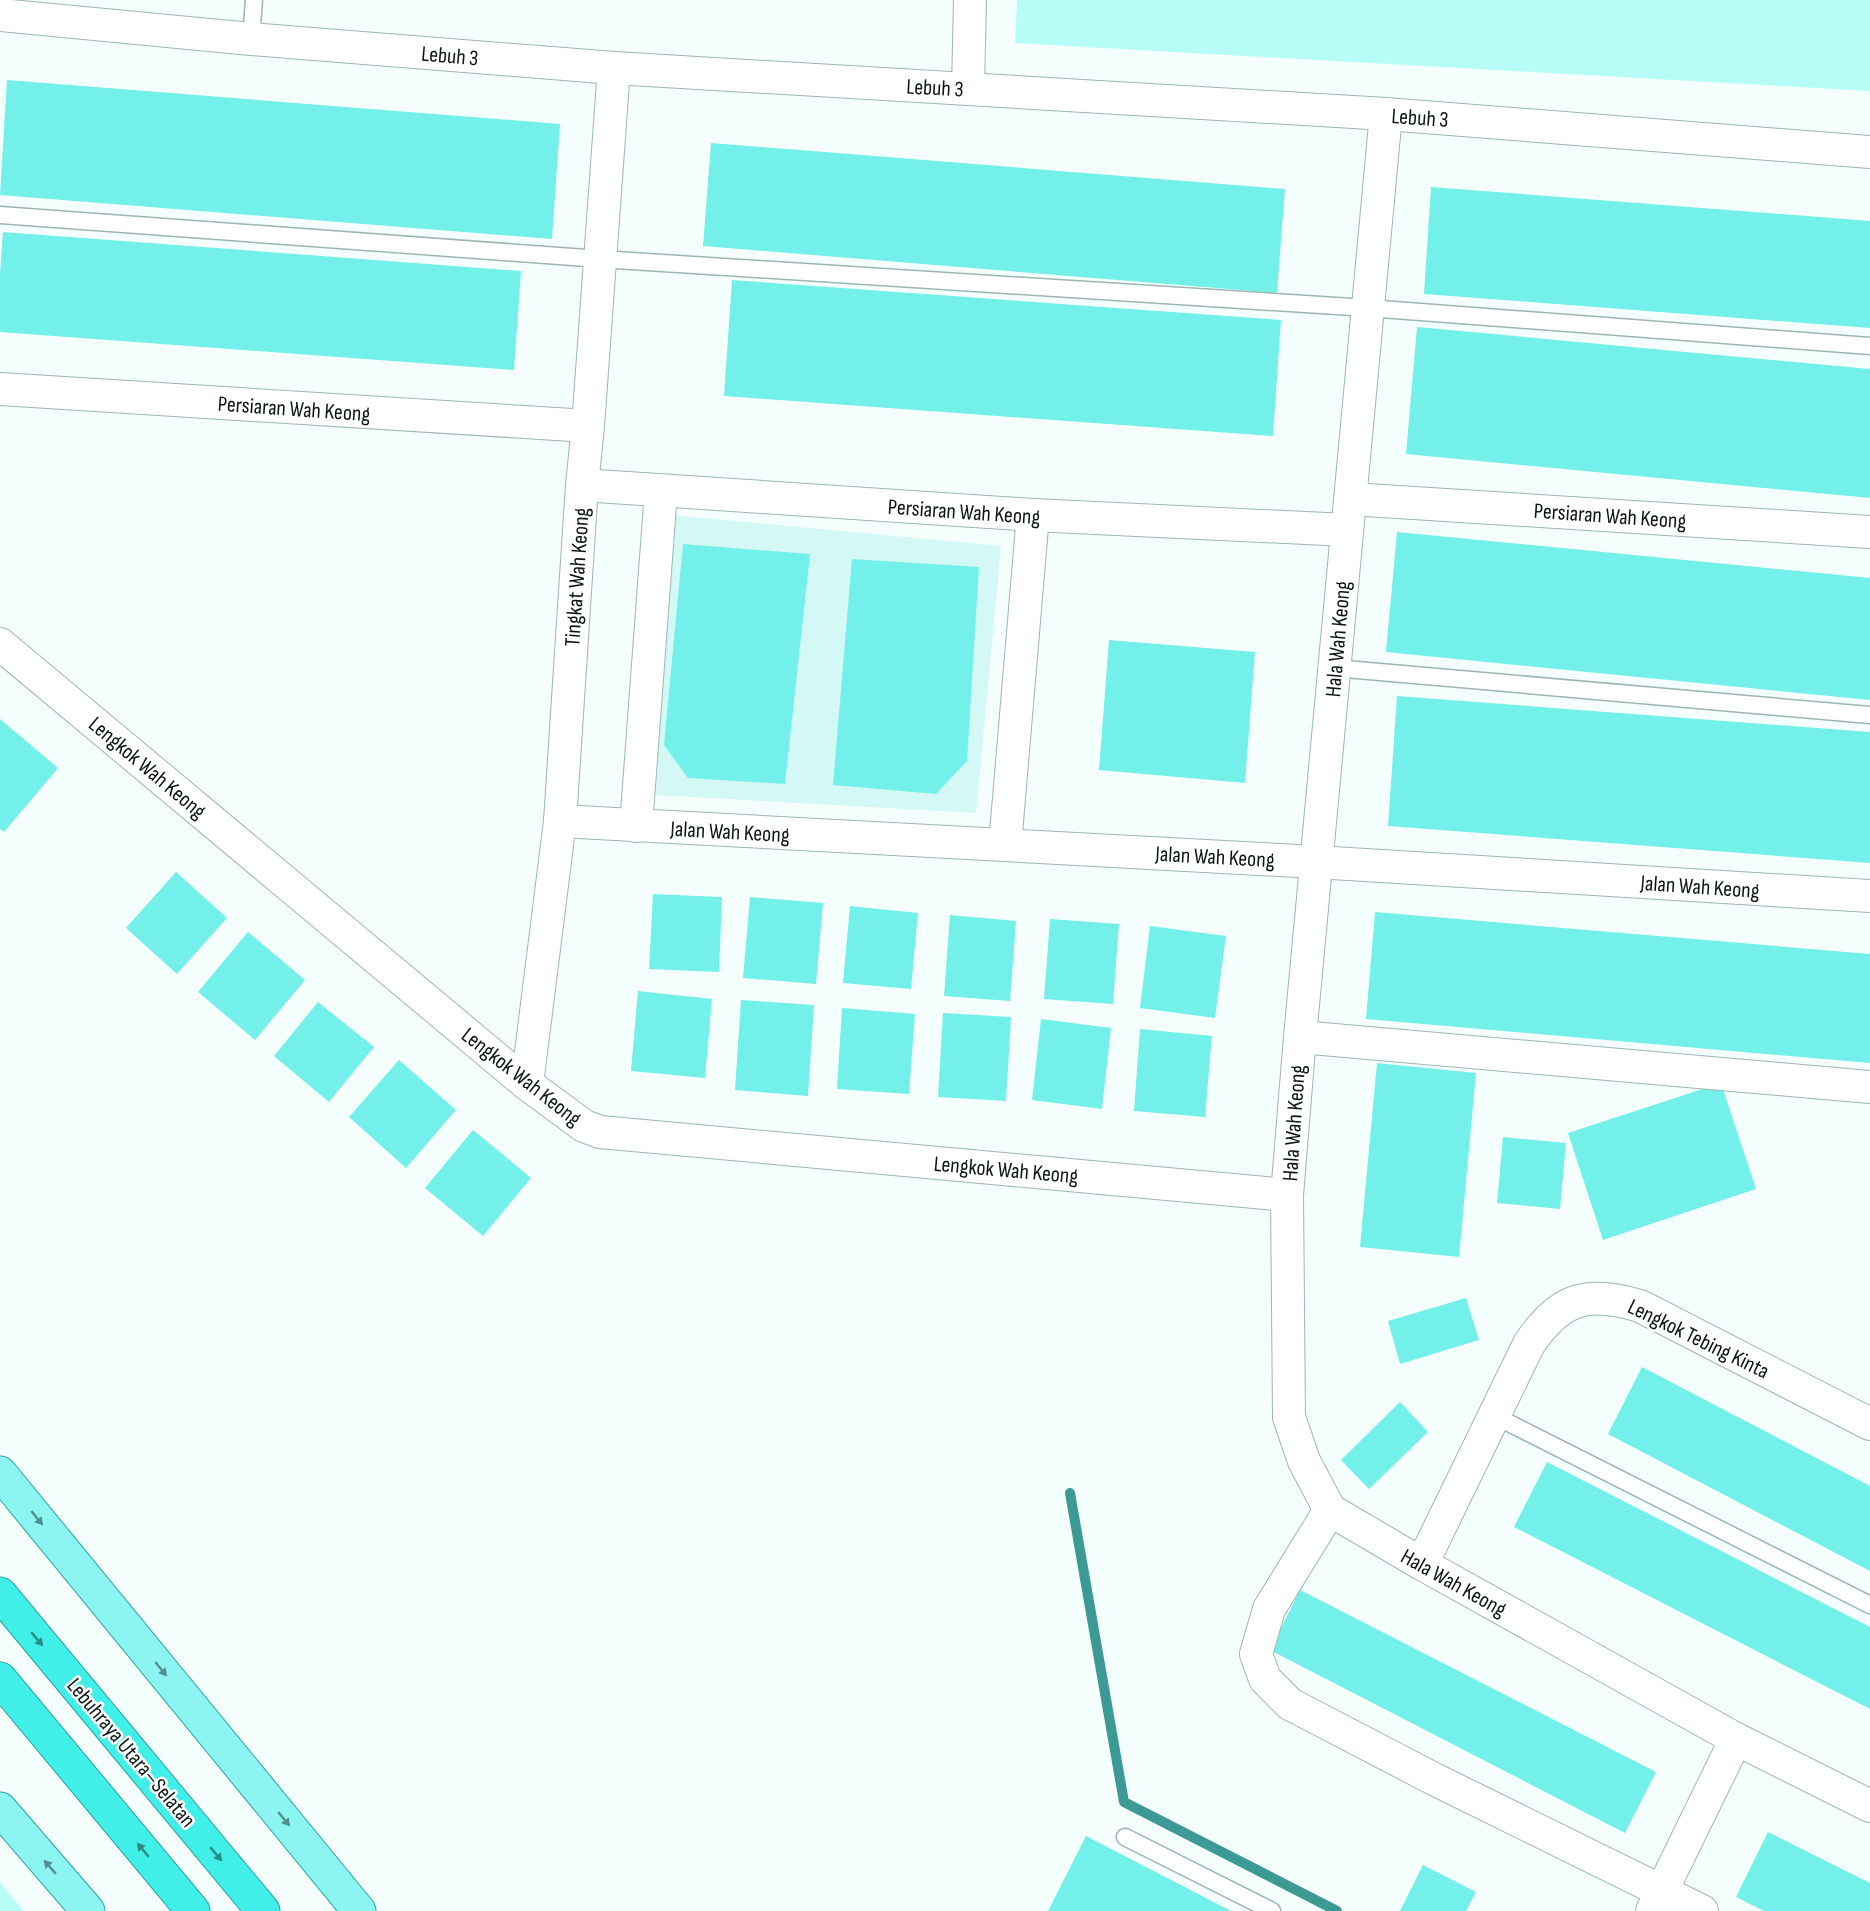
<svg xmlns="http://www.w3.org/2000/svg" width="1870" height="1911" font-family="'Sofia Sans Condensed',sans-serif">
<rect width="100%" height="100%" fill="#f3fefd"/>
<!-- built -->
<polygon fill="#d3f8f5" points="670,515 1001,546 976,813 656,795"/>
<!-- green -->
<g fill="#b6fcf7">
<polygon points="1017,0 1870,0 1870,91 1015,43"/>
<polygon points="0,1882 23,1911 0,1911"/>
</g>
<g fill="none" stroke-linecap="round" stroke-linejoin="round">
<!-- stream -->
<polyline stroke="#3c9994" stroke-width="10" points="1070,1493 1124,1802 1337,1911"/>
</g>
<!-- building -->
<g fill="#74f0ea">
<polygon points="7,80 560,124 552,239 0,195"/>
<polygon points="711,143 1285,189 1277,293 703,246"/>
<polygon points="1431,187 1870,221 1870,328 1424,294"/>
<polygon points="3,232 521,271 514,370 0,332 0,273"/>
<polygon points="732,280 1281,320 1273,436 724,396"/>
<polygon points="1417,327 1870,369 1870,498 1406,454"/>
<polygon points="1397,532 1870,578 1870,700 1386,652"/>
<polygon points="683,544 810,554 785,784 688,778 664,745"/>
<polygon points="852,559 979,567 967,761 936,794 833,785"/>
<polygon points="1109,640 1255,652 1245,783 1099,770"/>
<polygon points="1397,696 1870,732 1870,863 1388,826"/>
<polygon points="0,719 58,768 4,832 0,829"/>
<polygon points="176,872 227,918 177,974 126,928"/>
<polygon points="653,894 722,897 719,972 649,969"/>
<polygon points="750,897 823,903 816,984 743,978"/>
<polygon points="850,906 918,913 911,989 843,983"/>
<polygon points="1375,912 1870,954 1870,1063 1366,1019"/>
<polygon points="950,915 1016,921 1010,1001 944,996"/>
<polygon points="1050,919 1119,924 1113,1004 1044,999"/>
<polygon points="1150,926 1226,936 1215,1018 1140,1008"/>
<polygon points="248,932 305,980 255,1040 198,992"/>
<polygon points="638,991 712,999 705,1078 631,1071"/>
<polygon points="741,1000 814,1005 808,1096 735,1090"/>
<polygon points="318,1002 374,1047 329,1102 274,1056"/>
<polygon points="842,1008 915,1014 909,1094 837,1089"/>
<polygon points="943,1013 1011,1017 1006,1101 938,1097"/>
<polygon points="1041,1019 1111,1028 1102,1109 1032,1100"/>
<polygon points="1140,1029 1212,1036 1205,1117 1134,1111"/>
<polygon points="399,1060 456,1110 406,1168 349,1117"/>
<polygon points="1377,1063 1476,1073 1459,1257 1360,1247"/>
<polygon points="1721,1083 1756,1189 1603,1240 1568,1133"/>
<polygon points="473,1130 531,1178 483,1236 425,1188"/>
<polygon points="1503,1137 1566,1143 1560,1209 1497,1203"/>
<polygon points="1466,1298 1479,1340 1400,1364 1388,1321"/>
<polygon points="1642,1367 1870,1486 1870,1571 1608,1434"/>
<polygon points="1400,1402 1428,1432 1369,1489 1341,1460"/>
<polygon points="1547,1462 1870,1627 1870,1709 1514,1527"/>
<polygon points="1300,1590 1656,1772 1625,1833 1270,1650"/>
<polygon points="1768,1832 1870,1883 1870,1911 1764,1911 1736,1897"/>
<polygon points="1086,1836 1231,1911 1048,1911"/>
<polygon points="1423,1865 1476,1892 1466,1911 1400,1911"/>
</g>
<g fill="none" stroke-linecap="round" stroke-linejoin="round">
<!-- lane casing -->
<g stroke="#9cb6b4" stroke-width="19">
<g id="lane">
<polyline points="251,39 254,0"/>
<polyline points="0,215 600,259 1368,308 1870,346"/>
<polyline points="1334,668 1870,715"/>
<polyline points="1495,1416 1870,1605"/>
<polyline points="1125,1837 1272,1911"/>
</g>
</g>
<!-- street casing -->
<g stroke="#9cb6b4" stroke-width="34">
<g id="street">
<polyline points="0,15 251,39 614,68 1386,114 1870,152"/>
<polyline points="968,89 970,0"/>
<polyline points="1386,114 1300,1037 1287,1195 1289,1417 1304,1461 1330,1510 1422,1564 1736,1739 1870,1806"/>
<polyline points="0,389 588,426"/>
<polyline points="582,485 1033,515 1347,530"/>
<polyline points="1351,499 1870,532"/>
<polyline points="0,644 527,1084 584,1126 600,1132 1287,1195"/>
<polyline points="560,821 1316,862 1870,896"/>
<polyline points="636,826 661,491"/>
<polyline points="1005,845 1033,515"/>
<polyline points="1300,1037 1870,1087"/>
<polyline points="527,1084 560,821 582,485 588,426 614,68"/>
<polyline points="1330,1510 1269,1609 1256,1654 1265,1679 1290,1704 1434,1779 1702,1911"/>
<path d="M1422,1564L1529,1344C1560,1298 1587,1290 1640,1306L1870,1424"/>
<polyline points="1652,1911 1736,1739"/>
</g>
</g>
<!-- primary casing -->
<g stroke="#2da39e" stroke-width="35">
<g id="primary">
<polyline points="0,1473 359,1911"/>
<polyline points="0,1809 88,1911"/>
</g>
</g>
<!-- highway casing -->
<g stroke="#2da39e" stroke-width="35">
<g id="highway">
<polyline points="0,1594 263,1911"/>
<polyline points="0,1679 193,1911"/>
</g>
</g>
<!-- lane -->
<use href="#lane" stroke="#fff" stroke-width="16"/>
<!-- street -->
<use href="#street" stroke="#fff" stroke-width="32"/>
<!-- primary -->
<use href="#primary" stroke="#8cf5f1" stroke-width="33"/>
<!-- highway -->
<use href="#highway" stroke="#3fefe8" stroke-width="33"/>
</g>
<!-- one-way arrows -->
<defs><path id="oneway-solid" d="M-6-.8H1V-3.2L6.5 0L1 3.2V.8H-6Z" transform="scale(1.5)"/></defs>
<g fill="#52908e">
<use href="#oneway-solid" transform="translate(37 1518) rotate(51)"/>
<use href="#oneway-solid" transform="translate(161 1669) rotate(51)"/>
<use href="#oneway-solid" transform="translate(284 1819) rotate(51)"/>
<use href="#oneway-solid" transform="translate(50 1867) rotate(-131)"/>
</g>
<g fill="#288d89">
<use href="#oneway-solid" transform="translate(37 1639) rotate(50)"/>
<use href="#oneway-solid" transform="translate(143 1850) rotate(-130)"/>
<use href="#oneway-solid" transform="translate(216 1854) rotate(50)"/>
</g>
<g text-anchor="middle" stroke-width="5" stroke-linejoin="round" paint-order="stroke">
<!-- street labels -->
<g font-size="22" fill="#0b1514" stroke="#fff">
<text transform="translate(450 55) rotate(5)" y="8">Lebuh 3</text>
<text transform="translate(935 87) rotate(3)" y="8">Lebuh 3</text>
<text transform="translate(1420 117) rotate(4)" y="8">Lebuh 3</text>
<text transform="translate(294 408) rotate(4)" y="8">Persiaran Wah Keong</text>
<text transform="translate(964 511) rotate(4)" y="8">Persiaran Wah Keong</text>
<text transform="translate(1610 515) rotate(4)" y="8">Persiaran Wah Keong</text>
<text transform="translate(576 577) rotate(-86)" y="8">Tingkat Wah Keong</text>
<text transform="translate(1337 639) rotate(-85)" y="8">Hala Wah Keong</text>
<text transform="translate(148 767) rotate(40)" y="8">Lengkok Wah Keong</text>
<text transform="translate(730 831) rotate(3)" y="8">Jalan Wah Keong</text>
<text transform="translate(1215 856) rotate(3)" y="8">Jalan Wah Keong</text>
<text transform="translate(1700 886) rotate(4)" y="8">Jalan Wah Keong</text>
<text transform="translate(522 1076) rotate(38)" y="8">Lengkok Wah Keong</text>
<text transform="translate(1293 1123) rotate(-86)" y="8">Hala Wah Keong</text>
<text transform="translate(1006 1169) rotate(5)" y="8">Lengkok Wah Keong</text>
<text transform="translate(1699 1338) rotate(26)" y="8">Lengkok Tebing Kinta</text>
<text transform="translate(1454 1582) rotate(29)" y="8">Hala Wah Keong</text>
<text transform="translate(132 1752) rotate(50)" y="8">Lebuhraya Utara–Selatan</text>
</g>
</g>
</svg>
